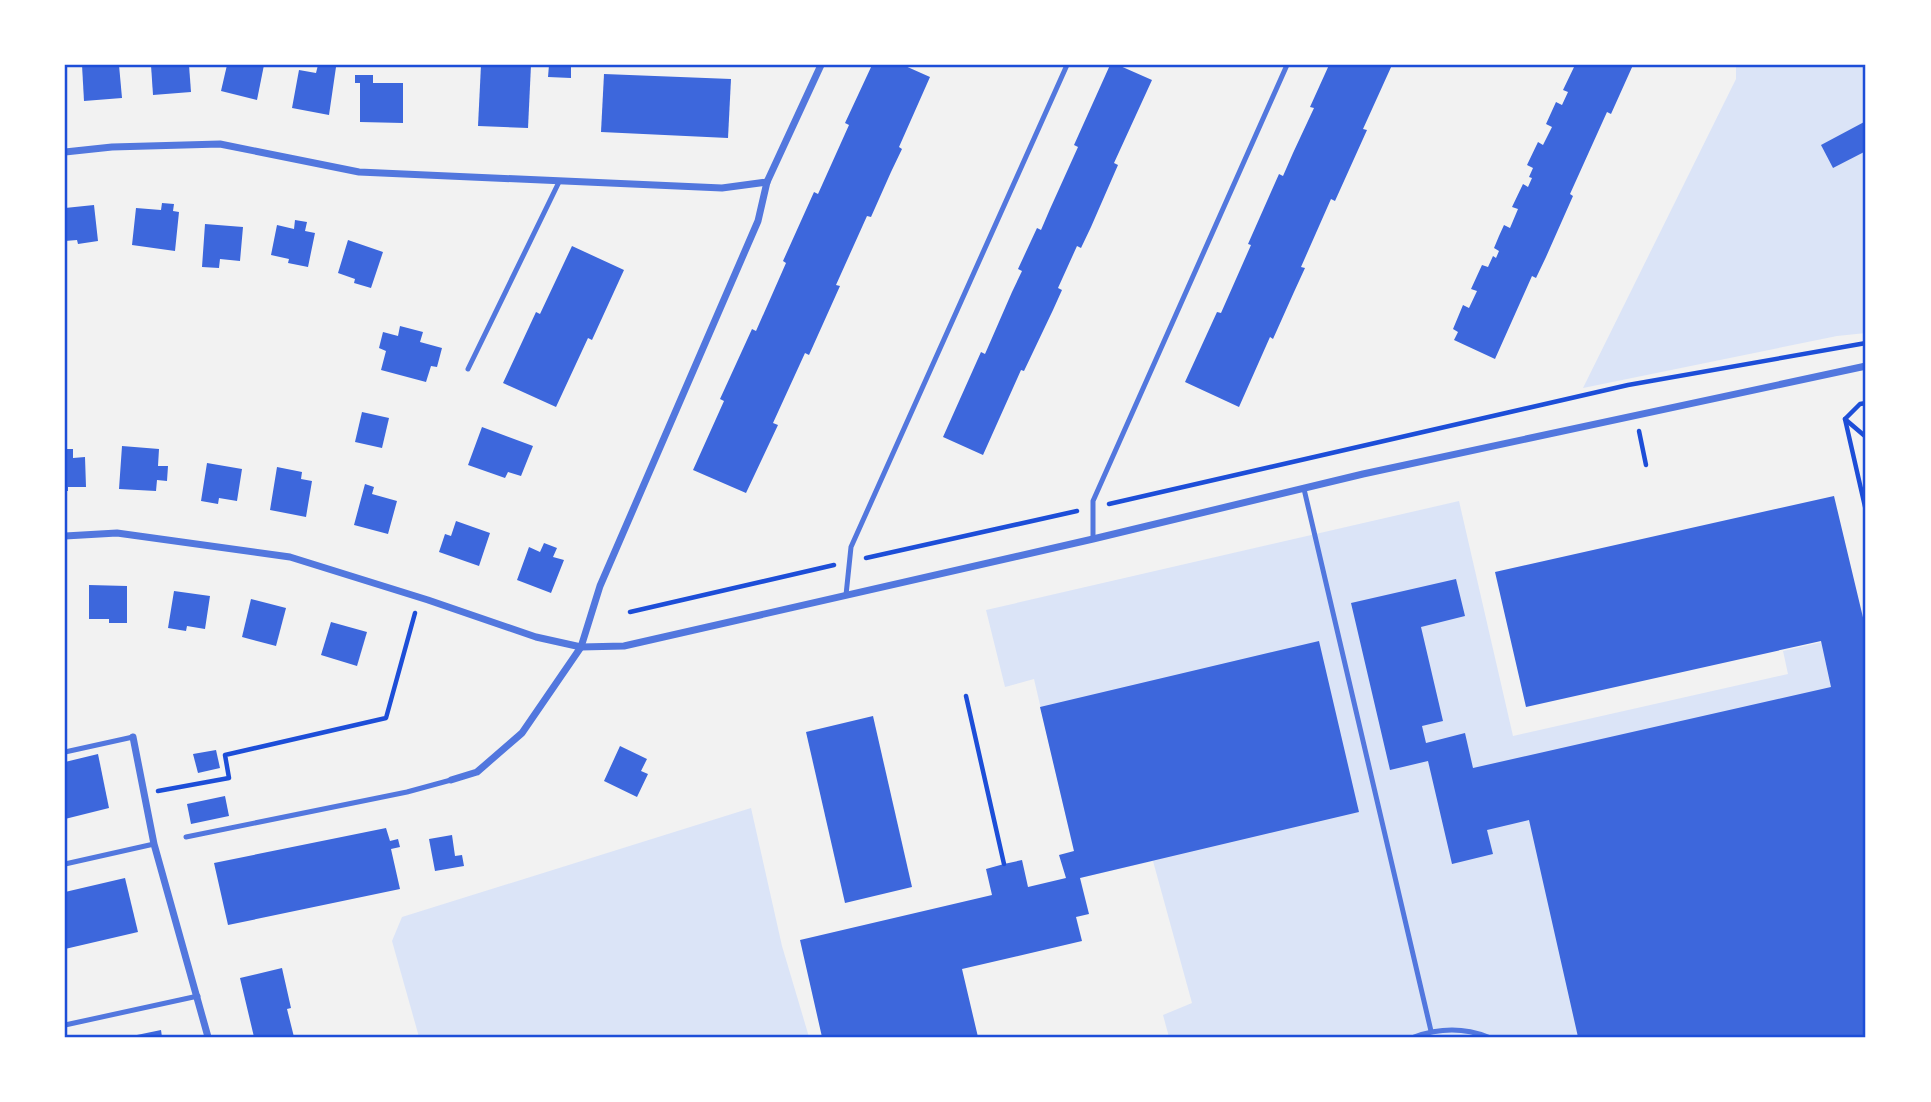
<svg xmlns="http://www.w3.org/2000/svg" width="1931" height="1102" font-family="'PT Sans Narrow',sans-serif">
<rect width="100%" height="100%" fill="#f2f2f2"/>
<!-- green -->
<g fill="#dbe4f7">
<polygon points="1736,65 1866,65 1866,333 1837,336 1583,388 1736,79"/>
<polygon points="1459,501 1513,736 1788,674 1783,651 1866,632 1866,1037 1169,1037 1163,1015 1192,1003 1153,861 1080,878 1034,679 1005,687 986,610"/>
<polygon points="751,808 782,946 809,1037 419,1037 392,941 402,917"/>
</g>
<!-- building -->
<g fill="#3d67dc">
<polygon points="82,65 119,65 122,98 84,101"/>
<polygon points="151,65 189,65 191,92 153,95"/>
<polygon points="227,65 264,65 257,100 221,91"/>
<polygon points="318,65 336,67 329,115 292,108 299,70 316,73"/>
<polygon points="481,65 531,65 528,128 478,126"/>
<polygon points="549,65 571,65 571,78 548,77"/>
<polygon points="872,65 903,65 930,77 899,147 902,149 891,172 871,217 867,216 836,285 840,286 809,355 805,353 773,423 778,425 746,493 693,470 724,401 720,399 752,329 756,331 786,263 783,261 814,192 818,194 849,125 845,123"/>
<polygon points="1110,65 1118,65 1152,80 1114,163 1118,165 1091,227 1081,248 1077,246 1058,288 1062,290 1053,310 1024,371 1021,370 983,455 943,437 981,352 985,354 1012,292 1022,271 1018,269 1037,228 1041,230 1050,209 1078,147 1074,145"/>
<polygon points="1329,65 1392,65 1363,129 1367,130 1335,201 1331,199 1301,267 1305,268 1294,292 1273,339 1270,337 1239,407 1185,382 1217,312 1221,313 1251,245 1248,244 1279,174 1283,176 1293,153 1314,108 1310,107"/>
<polygon points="1575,65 1633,65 1611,114 1607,112 1570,194 1573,196 1546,257 1536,278 1532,276 1495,359 1454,340 1458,332 1453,329 1463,305 1469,308 1477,291 1471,289 1482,265 1488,267 1493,256 1496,258 1499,251 1494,248 1499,236 1504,225 1510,228 1518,209 1512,207 1523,184 1528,187 1532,178 1529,177 1533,168 1527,165 1538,142 1543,145 1552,127 1546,124 1556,102 1562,105 1568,92 1563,90"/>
<polygon points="604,74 731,79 728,138 601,132"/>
<polygon points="355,75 373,75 373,83 403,83 403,123 360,122 360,83 355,83"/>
<polygon points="1866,121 1866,151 1833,168 1821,145"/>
<polygon points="162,203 174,204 173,211 179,212 175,251 132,245 136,208 161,210"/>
<polygon points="94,205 98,241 78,244 77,240 65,241 65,208"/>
<polygon points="295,220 307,222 305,231 315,233 308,267 288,263 289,259 271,255 277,225 294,229"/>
<polygon points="205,224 243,227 240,261 220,259 219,268 202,267"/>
<polygon points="348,240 383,252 371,288 354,283 355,279 338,273"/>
<polygon points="572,246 624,270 592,340 588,338 556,407 503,383 536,312 540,314"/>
<polygon points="400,326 423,332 420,342 442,348 437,367 431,366 426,382 381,370 386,351 379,348 383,332 398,336"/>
<polygon points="362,412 389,418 382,448 355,442"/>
<polygon points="482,427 533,446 521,476 508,472 505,478 468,465"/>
<polygon points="122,446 159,449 158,466 168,466 167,481 157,480 156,491 119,489"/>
<polygon points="65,449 73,449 73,458 85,457 86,487 68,487 68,491 65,491"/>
<polygon points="207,463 242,469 237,501 219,498 218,504 201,501"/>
<polygon points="277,467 302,472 301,479 312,481 306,517 270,510"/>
<polygon points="365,484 374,487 372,494 397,501 388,534 354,525"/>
<polygon points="1834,496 1866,630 1866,1037 1578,1037 1529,820 1487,830 1493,854 1452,864 1428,761 1390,770 1351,603 1456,579 1465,616 1421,627 1443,721 1422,726 1426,743 1465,733 1473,768 1831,687 1821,641 1526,707 1495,572"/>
<polygon points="456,521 490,533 479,566 439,552 445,534 451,536"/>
<polygon points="544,543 557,548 553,557 564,560 551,593 517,580 529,547 540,552"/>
<polygon points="89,585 127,586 127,623 109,623 109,619 89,619"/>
<polygon points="174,591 210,596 205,629 187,626 186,631 168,628"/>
<polygon points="251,599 286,608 276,646 242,637"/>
<polygon points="331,622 367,632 357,666 321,655"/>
<polygon points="1319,641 1359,812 1080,878 1089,914 1076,917 1082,941 962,969 978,1037 822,1037 800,940 992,895 986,869 1004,864 1022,860 1028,887 1066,878 1059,855 1074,851 1040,707"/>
<polygon points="873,716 912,887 845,903 806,732"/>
<polygon points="620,746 647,759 641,771 648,774 637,797 604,781"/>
<polygon points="216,750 220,768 198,773 193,754"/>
<polygon points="98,754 109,808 65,819 65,762"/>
<polygon points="225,796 229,816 191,824 187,804"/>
<polygon points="386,828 390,841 398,839 400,847 391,849 400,889 228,925 214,863"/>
<polygon points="452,835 455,856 462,855 464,866 435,871 429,839"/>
<polygon points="125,878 138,932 65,949 65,892"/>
<polygon points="282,968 291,1008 287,1009 294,1037 254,1037 240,978"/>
<polygon points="161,1030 162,1037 132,1037 132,1036"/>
</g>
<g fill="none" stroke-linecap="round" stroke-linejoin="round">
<!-- path -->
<g stroke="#1d4ed8" stroke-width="4.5">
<polyline points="1845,419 1866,511"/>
<polyline points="1845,419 1860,404 1866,403"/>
<polyline points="1846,420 1866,437"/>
<polyline points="1639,431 1646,465"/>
<polyline points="1109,504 1628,385 1866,343"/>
<polyline points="866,558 1077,511"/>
<polyline points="630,612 834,565"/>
<polyline points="966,696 1004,864"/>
<polyline points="158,791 229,778 225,755 386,718 415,613"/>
</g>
<!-- service -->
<g stroke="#5277de" stroke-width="5">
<polyline points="468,369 559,182"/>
<polyline points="1304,489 1431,1031"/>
<polyline points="1093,539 1093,501 1287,65"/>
<polyline points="846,595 851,547 1067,65"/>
<polyline points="65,752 133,737"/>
<polyline points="186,837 407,792 451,780"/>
<polyline points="65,864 154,844"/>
<polyline points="65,1025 198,996"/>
<path d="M1414,1037C1439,1028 1463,1027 1488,1037"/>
</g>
<!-- minor -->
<g stroke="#5277de" stroke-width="7">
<polyline points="65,152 112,147 220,144 359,172 722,188 767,182"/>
<polyline points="65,536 117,533 290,557 428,600 536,637 581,647 624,646 1093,539 1363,474 1866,366"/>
<polyline points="133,737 154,844 208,1037"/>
<polyline points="451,780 477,772 522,733 581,647 600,586 758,221 767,182 821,65"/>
</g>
</g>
<!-- border -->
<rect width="1931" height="1102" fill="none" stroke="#ffffff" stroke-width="133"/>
<rect x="66" y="66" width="1798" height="970" fill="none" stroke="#1d4ed8" stroke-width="2.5"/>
</svg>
